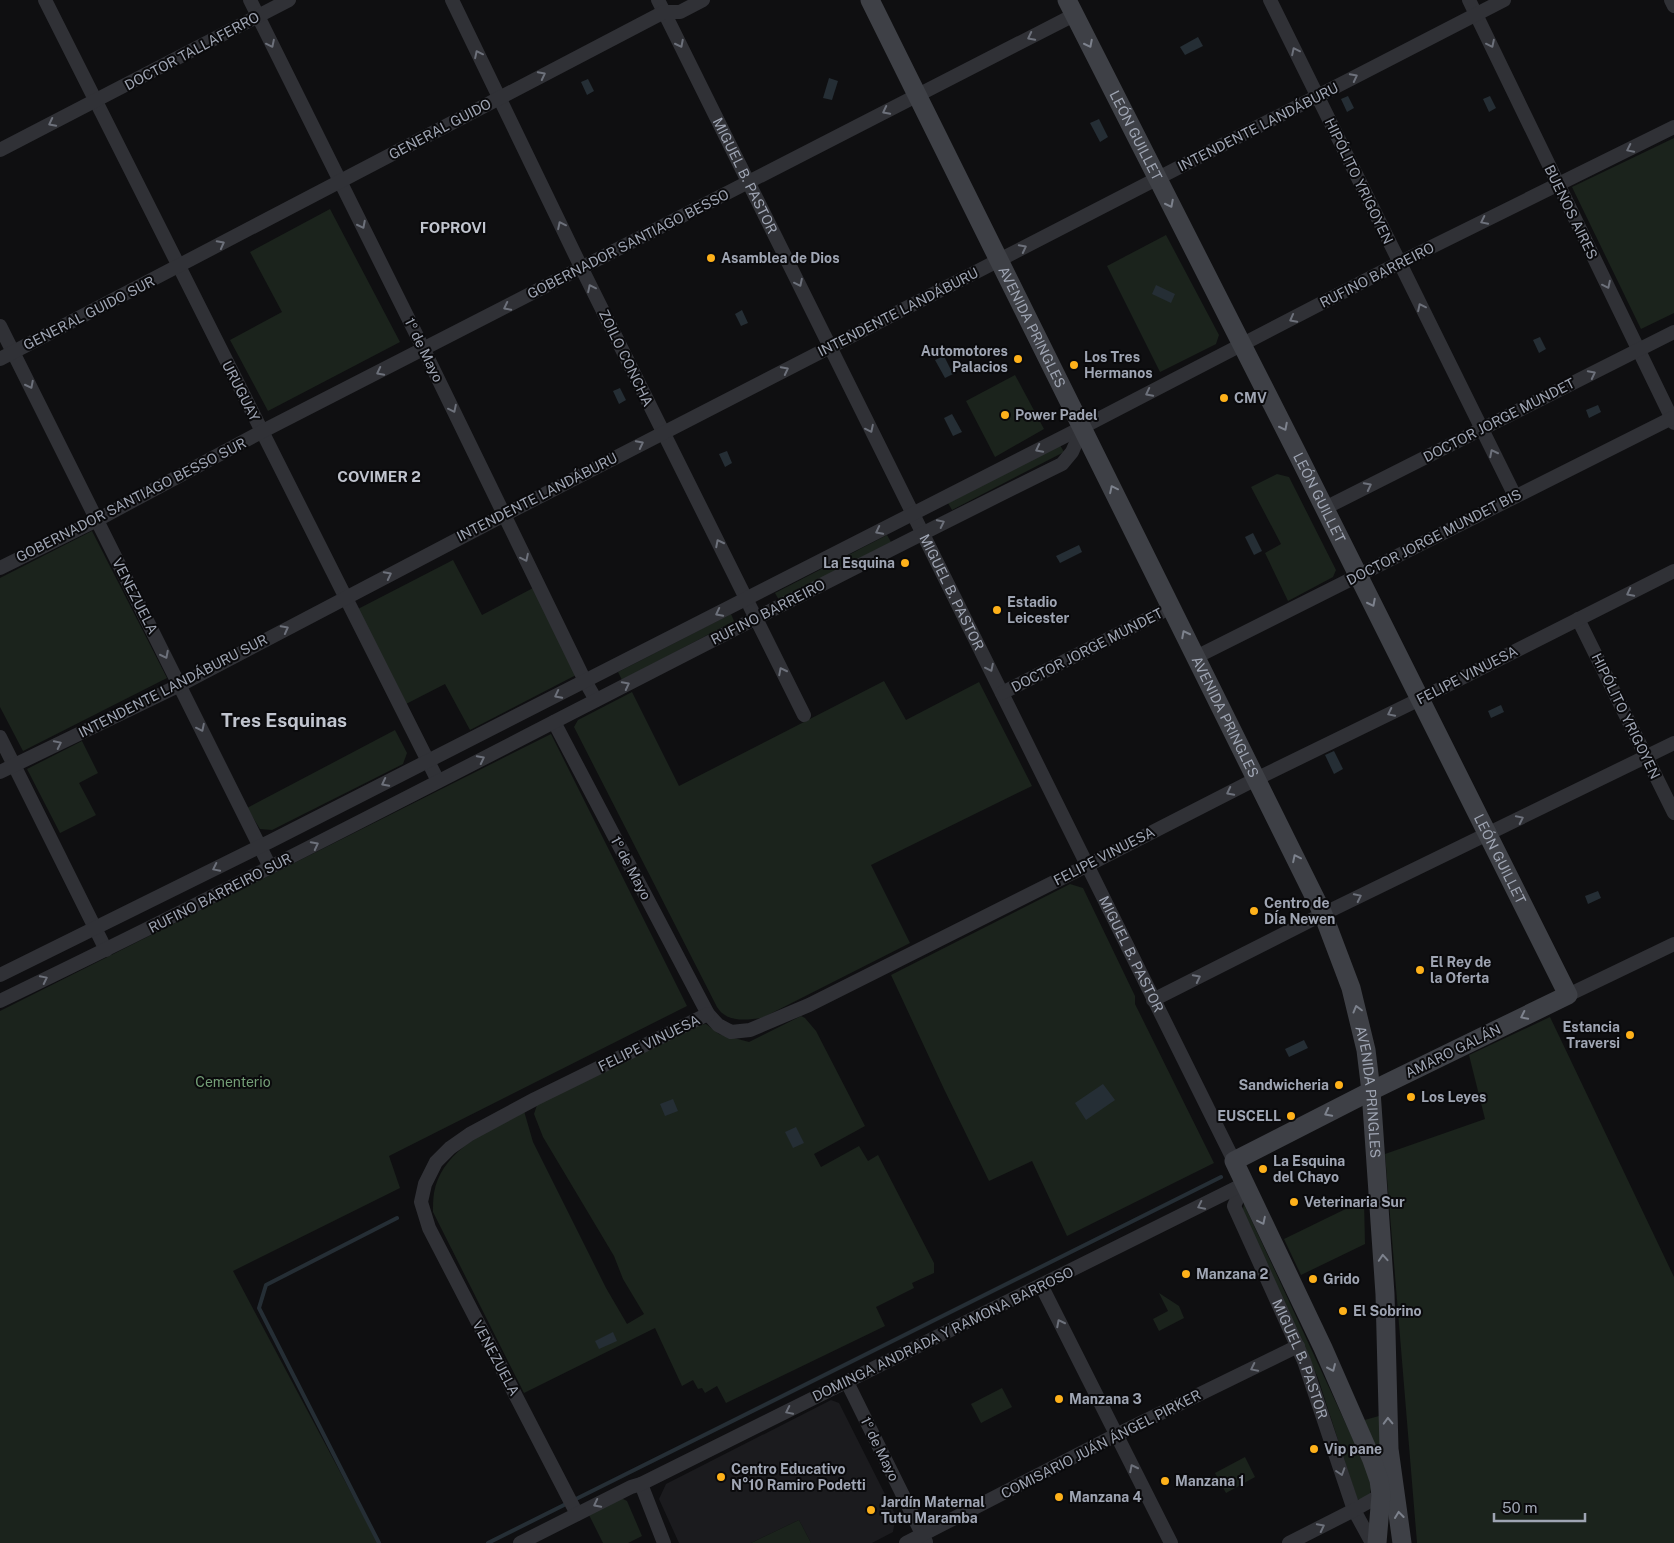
<svg xmlns="http://www.w3.org/2000/svg" width="1674" height="1543" font-family="'Public Sans',sans-serif">
<rect width="100%" height="100%" fill="#0f0f11"/>
<!-- built -->
<polygon fill="#1b1b1e" points="831,1400 839,1403 896,1516 893,1532 872,1543 811,1543 799,1520 751,1543 679,1543 659,1499 666,1484"/>
<!-- green -->
<g fill="#1b231c">
<polygon points="1674,138 1674,313 1641,329 1572,187"/>
<polygon points="330,209 400,342 268,411 230,340 282,312 250,252"/>
<polygon points="1166,235 1219,335 1216,344 1160,372 1107,266"/>
<polygon points="1015,375 1044,429 995,457 966,401"/>
<polygon points="1060,445 1064,452 952,510 948,503"/>
<polygon points="1277,474 1289,477 1336,570 1333,577 1288,601 1265,553 1281,544 1251,487"/>
<polygon points="92,531 167,678 23,751 0,707 0,578"/>
<polygon points="887,535 891,542 779,600 775,593"/>
<polygon points="453,560 482,615 533,588 578,674 470,730 445,684 406,704 356,610"/>
<polygon points="731,614 734,621 622,680 618,672"/>
<path d="M884,681L906,720L979,682L1032,786L871,865L910,943L762,1018C746,1020 727,1023 717,1007L574,727L578,720L632,692L679,786Z"/>
<polygon points="395,730 407,753 403,764 272,830 260,829 247,808"/>
<polygon points="551,734 687,1006 389,1156 400,1188 233,1271 378,1543 0,1543 0,1011"/>
<polygon points="82,741 98,773 79,783 96,815 60,833 27,769"/>
<polygon points="1070,884 1083,888 1135,996 1135,1004 1214,1163 1067,1236 1032,1161 989,1181 944,1089 891,975"/>
<path d="M801,1016L805,1018L816,1031L865,1126L814,1154L821,1167L859,1146L868,1161L878,1155L934,1263V1273L912,1283L914,1288L876,1307L885,1326L726,1403L717,1386L705,1393L702,1388L698,1389L693,1380L682,1386L655,1328L524,1393L433,1212C433,1206 433,1199 434,1193C442,1149 490,1130 524,1111L533,1142L606,1288L627,1324L644,1314L623,1279L614,1256L543,1137L534,1114L537,1105L684,1027L706,1024L719,1034L749,1042Z"/>
<polygon points="1550,1017 1674,1277 1674,1543 1417,1543 1385,1154 1485,1119 1469,1055"/>
<polygon points="1364,1200 1365,1244 1301,1275 1284,1239"/>
<polygon points="1244,1204 1370,1476 1371,1487 1370,1494 1361,1500 1357,1499 1318,1378 1242,1214"/>
<polygon points="1159,1293 1179,1306 1184,1318 1159,1331 1153,1319 1168,1311"/>
<polygon points="1002,1388 1012,1407 981,1423 971,1404"/>
<polygon points="1379,1416 1384,1475 1361,1421"/>
<polygon points="1245,1457 1255,1477 1226,1493 1215,1473"/>
<polygon points="621,1498 627,1501 642,1536 628,1543 603,1543 589,1515"/>
<polygon points="799,1520 811,1543 751,1543"/>
</g>
<!-- water -->
<g fill="#252e35">
<polygon points="1198,37 1203,46 1185,55 1180,47"/>
<polygon points="829,78 838,81 832,100 823,98"/>
<polygon points="588,79 594,91 587,95 581,82"/>
<polygon points="1348,96 1354,108 1347,112 1341,99"/>
<polygon points="1490,96 1496,108 1489,112 1483,99"/>
<polygon points="1099,119 1108,137 1100,142 1090,123"/>
<polygon points="1156,285 1175,294 1171,303 1152,294"/>
<polygon points="742,310 748,323 741,326 735,314"/>
<polygon points="1540,337 1546,349 1539,353 1533,340"/>
<polygon points="944,356 953,374 945,378 935,360"/>
<polygon points="620,388 626,400 619,404 613,391"/>
<polygon points="1598,405 1601,412 1589,418 1586,410"/>
<polygon points="952,414 962,432 953,436 944,418"/>
<polygon points="727,451 732,463 725,467 719,454"/>
<polygon points="1253,533 1262,551 1254,555 1245,537"/>
<polygon points="1079,545 1082,552 1060,563 1056,556"/>
<polygon points="1501,705 1504,712 1491,718 1488,711"/>
<polygon points="1334,751 1343,769 1334,774 1325,755"/>
<polygon points="1598,891 1601,898 1588,904 1585,896"/>
<polygon points="1304,1040 1308,1048 1289,1057 1285,1049"/>
<polygon points="1103,1084 1115,1100 1086,1120 1075,1103"/>
<polygon points="673,1099 678,1111 665,1116 660,1104"/>
<polygon points="796,1127 804,1143 793,1148 785,1132"/>
<polygon points="613,1332 617,1341 599,1349 595,1341"/>
</g>
<g fill="none" stroke-linecap="round" stroke-linejoin="round">
<!-- stream -->
<g stroke="#252e35" stroke-width="4">
<polyline points="574,1500 1221,1177"/>
<polyline points="379,1543 259,1308 266,1285 397,1218"/>
<polyline points="488,1543 568,1503"/>
</g>
<!-- street -->
<g stroke="#303136" stroke-width="14">
<polyline points="45,0 438,781"/>
<polyline points="250,0 424,350 585,681 596,700"/>
<polyline points="452,0 582,269 804,715"/>
<path id="s1" d="M658,0L1234,1161"/>
<polyline points="1270,0 1515,496"/>
<polyline points="1469,0 1674,423"/>
<polyline points="1671,0 1674,6"/>
<polyline points="0,150 289,0"/>
<polyline points="0,326 270,867"/>
<polyline points="0,359 664,12 680,12 703,0"/>
<polyline points="1325,508 1674,332"/>
<polyline points="0,568 97,520 261,432 1074,15"/>
<polyline points="1578,619 1674,813"/>
<polyline points="1196,657 1672,418"/>
<polyline points="1002,693 1171,607"/>
<polyline points="554,722 708,1014 718,1025 731,1032 750,1030 809,1005 1088,865 1256,779 1420,699 1674,571"/>
<polyline points="0,737 106,950"/>
<polyline points="0,772 180,685 504,515 1504,0"/>
<polyline points="0,975 271,841 1083,427 1399,263 1674,127"/>
<polyline points="1568,995 1674,944"/>
<polyline points="1153,1000 1323,914 1674,743"/>
<path d="M0,1001C357,829 706,639 1062,464L1072,452L1083,427"/>
<path id="s2" d="M1244,1184L1234,1206L1304,1361L1354,1510L1372,1543"/>
<polyline points="1041,1285 1171,1543"/>
<polyline points="847,1382 926,1542"/>
<polyline points="641,1484 664,1543"/>
<polyline points="577,1514 429,1228 421,1202 425,1184 436,1162 450,1148 470,1134 535,1099 708,1014"/>
<polyline points="520,1543 631,1487 641,1484 1244,1184"/>
<polyline points="906,1543 1116,1435 1298,1346"/>
<polyline points="1289,1543 1354,1510 1388,1491"/>
</g>
<!-- secondary -->
<g stroke="#3e4046" stroke-width="19">
<path id="s3" d="M870,0L1323,914L1351,988L1366,1050L1371,1091L1385,1294L1389,1449L1402,1543"/>
<path id="s4" d="M1067,0L1297,453L1568,995L1371,1091L1234,1161L1323,1348L1372,1460L1379,1480L1381,1495L1377,1543"/>
</g>
</g>
<!-- one-way arrows -->
<defs><path id="oneway-chevron" d="M-2-3.5L2.5 0L-2 3.5" fill="none" stroke-width="1.6" stroke-linecap="round" stroke-linejoin="round" transform="scale(1.25)"/></defs>
<g stroke="#6d717b">
<use href="#oneway-chevron" transform="translate(1031 37) rotate(153)"/>
<use href="#oneway-chevron" transform="translate(271 44) rotate(64)"/>
<use href="#oneway-chevron" transform="translate(680 44) rotate(63)"/>
<use href="#oneway-chevron" transform="translate(1491 44) rotate(64)"/>
<use href="#oneway-chevron" transform="translate(1295 51) rotate(-116)"/>
<use href="#oneway-chevron" transform="translate(478 54) rotate(-116)"/>
<use href="#oneway-chevron" transform="translate(542 75) rotate(-27)"/>
<use href="#oneway-chevron" transform="translate(1354 77) rotate(-27)"/>
<use href="#oneway-chevron" transform="translate(886 111) rotate(153)"/>
<use href="#oneway-chevron" transform="translate(52 123) rotate(153)"/>
<use href="#oneway-chevron" transform="translate(1630 149) rotate(154)"/>
<use href="#oneway-chevron" transform="translate(1484 221) rotate(154)"/>
<use href="#oneway-chevron" transform="translate(362 225) rotate(63)"/>
<use href="#oneway-chevron" transform="translate(561 225) rotate(-116)"/>
<use href="#oneway-chevron" transform="translate(221 244) rotate(-28)"/>
<use href="#oneway-chevron" transform="translate(1023 248) rotate(-27)"/>
<use href="#oneway-chevron" transform="translate(799 283) rotate(64)"/>
<use href="#oneway-chevron" transform="translate(1607 285) rotate(64)"/>
<use href="#oneway-chevron" transform="translate(591 288) rotate(-116)"/>
<use href="#oneway-chevron" transform="translate(507 307) rotate(153)"/>
<use href="#oneway-chevron" transform="translate(1421 307) rotate(-116)"/>
<use href="#oneway-chevron" transform="translate(1293 319) rotate(152)"/>
<use href="#oneway-chevron" transform="translate(785 370) rotate(-27)"/>
<use href="#oneway-chevron" transform="translate(380 372) rotate(153)"/>
<use href="#oneway-chevron" transform="translate(1592 374) rotate(-27)"/>
<use href="#oneway-chevron" transform="translate(30 385) rotate(63)"/>
<use href="#oneway-chevron" transform="translate(1149 393) rotate(153)"/>
<use href="#oneway-chevron" transform="translate(453 409) rotate(64)"/>
<use href="#oneway-chevron" transform="translate(870 429) rotate(64)"/>
<use href="#oneway-chevron" transform="translate(640 444) rotate(-27)"/>
<use href="#oneway-chevron" transform="translate(1039 449) rotate(153)"/>
<use href="#oneway-chevron" transform="translate(1493 453) rotate(-117)"/>
<use href="#oneway-chevron" transform="translate(1368 486) rotate(-27)"/>
<use href="#oneway-chevron" transform="translate(941 523) rotate(-26)"/>
<use href="#oneway-chevron" transform="translate(879 531) rotate(153)"/>
<use href="#oneway-chevron" transform="translate(719 543) rotate(-117)"/>
<use href="#oneway-chevron" transform="translate(525 558) rotate(64)"/>
<use href="#oneway-chevron" transform="translate(388 575) rotate(-27)"/>
<use href="#oneway-chevron" transform="translate(1630 593) rotate(153)"/>
<use href="#oneway-chevron" transform="translate(719 613) rotate(153)"/>
<use href="#oneway-chevron" transform="translate(285 629) rotate(-28)"/>
<use href="#oneway-chevron" transform="translate(165 655) rotate(63)"/>
<use href="#oneway-chevron" transform="translate(990 668) rotate(64)"/>
<use href="#oneway-chevron" transform="translate(782 671) rotate(-117)"/>
<use href="#oneway-chevron" transform="translate(626 685) rotate(-27)"/>
<use href="#oneway-chevron" transform="translate(558 695) rotate(153)"/>
<use href="#oneway-chevron" transform="translate(1391 713) rotate(154)"/>
<use href="#oneway-chevron" transform="translate(201 728) rotate(64)"/>
<use href="#oneway-chevron" transform="translate(58 744) rotate(-26)"/>
<use href="#oneway-chevron" transform="translate(481 759) rotate(-27)"/>
<use href="#oneway-chevron" transform="translate(385 783) rotate(153)"/>
<use href="#oneway-chevron" transform="translate(1230 792) rotate(153)"/>
<use href="#oneway-chevron" transform="translate(1520 819) rotate(-26)"/>
<use href="#oneway-chevron" transform="translate(315 845) rotate(-27)"/>
<use href="#oneway-chevron" transform="translate(216 868) rotate(154)"/>
<use href="#oneway-chevron" transform="translate(1358 897) rotate(-26)"/>
<use href="#oneway-chevron" transform="translate(1197 978) rotate(-27)"/>
<use href="#oneway-chevron" transform="translate(44 979) rotate(-26)"/>
<use href="#oneway-chevron" transform="translate(1201 1206) rotate(154)"/>
<use href="#oneway-chevron" transform="translate(1060 1323) rotate(-117)"/>
<use href="#oneway-chevron" transform="translate(1254 1368) rotate(154)"/>
<use href="#oneway-chevron" transform="translate(789 1411) rotate(154)"/>
<use href="#oneway-chevron" transform="translate(1133 1468) rotate(-117)"/>
<use href="#oneway-chevron" transform="translate(1341 1472) rotate(72)"/>
<use href="#oneway-chevron" transform="translate(597 1504) rotate(153)"/>
<use href="#oneway-chevron" transform="translate(1321 1527) rotate(-27)"/>
</g>
<g stroke="#7d828d">
<use href="#oneway-chevron" transform="translate(1089 44) rotate(63)"/>
<use href="#oneway-chevron" transform="translate(1170 204) rotate(63)"/>
<use href="#oneway-chevron" transform="translate(1284 427) rotate(63)"/>
<use href="#oneway-chevron" transform="translate(1113 489) rotate(-116)"/>
<use href="#oneway-chevron" transform="translate(1372 603) rotate(63)"/>
<use href="#oneway-chevron" transform="translate(1185 634) rotate(-117)"/>
<use href="#oneway-chevron" transform="translate(1296 858) rotate(-116)"/>
<use href="#oneway-chevron" transform="translate(1357 1009) rotate(-105)"/>
<use href="#oneway-chevron" transform="translate(1524 1016) rotate(154)"/>
<use href="#oneway-chevron" transform="translate(1328 1113) rotate(153)"/>
<use href="#oneway-chevron" transform="translate(1262 1221) rotate(64)"/>
<use href="#oneway-chevron" transform="translate(1383 1258) rotate(-94)"/>
<use href="#oneway-chevron" transform="translate(1332 1368) rotate(66)"/>
<use href="#oneway-chevron" transform="translate(1388 1421) rotate(-92)"/>
<use href="#oneway-chevron" transform="translate(1399 1515) rotate(-97)"/>
</g>
<!-- markers -->
<g fill="#feb11a" stroke="#0a0a0c" stroke-width="2">
<circle cx="711" cy="258" r="5"/>
<circle cx="1018" cy="359" r="5"/>
<circle cx="1074" cy="365" r="5"/>
<circle cx="1224" cy="398" r="5"/>
<circle cx="1005" cy="415" r="5"/>
<circle cx="905" cy="563" r="5"/>
<circle cx="997" cy="610" r="5"/>
<circle cx="1254" cy="911" r="5"/>
<circle cx="1420" cy="970" r="5"/>
<circle cx="1630" cy="1035" r="5"/>
<circle cx="1339" cy="1085" r="5"/>
<circle cx="1411" cy="1097" r="5"/>
<circle cx="1291" cy="1116" r="5"/>
<circle cx="1263" cy="1169" r="5"/>
<circle cx="1294" cy="1202" r="5"/>
<circle cx="1186" cy="1274" r="5"/>
<circle cx="1313" cy="1279" r="5"/>
<circle cx="1343" cy="1311" r="5"/>
<circle cx="1059" cy="1399" r="5"/>
<circle cx="1314" cy="1449" r="5"/>
<circle cx="721" cy="1477" r="5"/>
<circle cx="1165" cy="1481" r="5"/>
<circle cx="1059" cy="1497" r="5"/>
<circle cx="871" cy="1510" r="5"/>
</g>
<g text-anchor="middle" stroke-width="4" stroke-linejoin="round" paint-order="stroke">
<!-- street labels -->
<g font-size="14" fill="#9fa5b3" stroke="#0a0a0c">
<text transform="translate(192 51) rotate(-28)" y="5">DOCTOR TALLAFERRO</text>
<text transform="translate(1258 127) rotate(-27)" y="5">INTENDENTE LANDÁBURU</text>
<text transform="translate(440 129) rotate(-28)" y="5">GENERAL GUIDO</text>
<text dy="5" stroke="none"><textPath href="#s4" startOffset="152">LEÓN GUILLET</textPath></text>
<text dy="5" stroke="none"><textPath href="#s1" startOffset="196">MIGUEL B. PASTOR</textPath></text>
<text transform="translate(1359 181) rotate(64)" y="5">HIPÓLITO YRIGOYEN</text>
<text transform="translate(1571 212) rotate(64)" y="5">BUENOS AIRES</text>
<text transform="translate(628 244) rotate(-27)" y="5">GOBERNADOR SANTIAGO BESSO</text>
<text transform="translate(1377 275) rotate(-27)" y="5">RUFINO BARREIRO</text>
<text transform="translate(898 312) rotate(-27)" y="5">INTENDENTE LANDÁBURU</text>
<text transform="translate(89 313) rotate(-27)" y="5">GENERAL GUIDO SUR</text>
<text dy="5" stroke="none"><textPath href="#s3" startOffset="365">AVENIDA PRINGLES</textPath></text>
<text transform="translate(424 350) rotate(64)" y="5">1º de Mayo</text>
<text transform="translate(626 358) rotate(64)" y="5">ZOILO CONCHA</text>
<text transform="translate(241 391) rotate(63)" y="5">URUGUAY</text>
<text transform="translate(1499 420) rotate(-27)" y="5">DOCTOR JORGE MUNDET</text>
<text transform="translate(537 497) rotate(-27)" y="5">INTENDENTE LANDÁBURU</text>
<text dy="5" stroke="none"><textPath href="#s4" startOffset="558">LEÓN GUILLET</textPath></text>
<text transform="translate(131 500) rotate(-27)" y="5">GOBERNADOR SANTIAGO BESSO SUR</text>
<text transform="translate(1434 537) rotate(-27)" y="5">DOCTOR JORGE MUNDET BIS</text>
<text dy="5" stroke="none"><textPath href="#s1" startOffset="661">MIGUEL B. PASTOR</textPath></text>
<text transform="translate(135 596) rotate(63)" y="5">VENEZUELA</text>
<text transform="translate(768 612) rotate(-27)" y="5">RUFINO BARREIRO</text>
<text transform="translate(1087 650) rotate(-27)" y="5">DOCTOR JORGE MUNDET</text>
<text transform="translate(1467 675) rotate(-27)" y="5">FELIPE VINUESA</text>
<text transform="translate(173 686) rotate(-27)" y="5">INTENDENTE LANDÁBURU SUR</text>
<text transform="translate(1626 716) rotate(64)" y="5">HIPÓLITO YRIGOYEN</text>
<text dy="5" stroke="none"><textPath href="#s3" startOffset="800">AVENIDA PRINGLES</textPath></text>
<text transform="translate(1104 856) rotate(-27)" y="5">FELIPE VINUESA</text>
<text dy="5" stroke="none"><textPath href="#s4" startOffset="962">LEÓN GUILLET</textPath></text>
<text transform="translate(631 868) rotate(62)" y="5">1º de Mayo</text>
<text transform="translate(220 893) rotate(-27)" y="5">RUFINO BARREIRO SUR</text>
<text dy="5" stroke="none"><textPath href="#s1" startOffset="1065">MIGUEL B. PASTOR</textPath></text>
<text transform="translate(649 1043) rotate(-26)" y="5">FELIPE VINUESA</text>
<text transform="translate(1453 1051) rotate(-26)" y="5">AMARO GALÁN</text>
<text dy="5" stroke="none"><textPath href="#s3" startOffset="1205">AVENIDA PRINGLES</textPath></text>
<text transform="translate(943 1334) rotate(-26)" y="5">DOMINGA ANDRADA Y RAMONA BARROSO</text>
<text transform="translate(496 1358) rotate(62)" y="5">VENEZUELA</text>
<text dy="5" stroke="none"><textPath href="#s2" startOffset="191">MIGUEL B. PASTOR</textPath></text>
<text transform="translate(1101 1444) rotate(-27)" y="5">COMISARIO JUÁN ÁNGEL PIRKER</text>
<text transform="translate(880 1449) rotate(64)" y="5">1º de Mayo</text>
</g>
<!-- poi labels -->
<g font-size="14" font-weight="bold" fill="#9fa5b3" stroke="#0a0a0c" text-anchor="start">
<text x="721" y="263">Asamblea de Dios</text>
<text x="1008" y="356" text-anchor="end">Automotores<tspan x="1008" dy="16">Palacios</tspan></text>
<text x="1084" y="362">Los Tres<tspan x="1084" dy="16">Hermanos</tspan></text>
<text x="1234" y="403">CMV</text>
<text x="1015" y="420">Power Padel</text>
<text x="895" y="568" text-anchor="end">La Esquina</text>
<text x="1007" y="607">Estadio<tspan x="1007" dy="16">Leicester</tspan></text>
<text x="1264" y="908">Centro de<tspan x="1264" dy="16">DÍa Newen</tspan></text>
<text x="1430" y="967">El Rey de<tspan x="1430" dy="16">la Oferta</tspan></text>
<text x="1620" y="1032" text-anchor="end">Estancia<tspan x="1620" dy="16">Traversi</tspan></text>
<text x="1329" y="1090" text-anchor="end">Sandwicheria</text>
<text x="1421" y="1102">Los Leyes</text>
<text x="1281" y="1121" text-anchor="end">EUSCELL</text>
<text x="1273" y="1166">La Esquina<tspan x="1273" dy="16">del Chayo</tspan></text>
<text x="1304" y="1207">Veterinaria Sur</text>
<text x="1196" y="1279">Manzana 2</text>
<text x="1323" y="1284">Grido</text>
<text x="1353" y="1316">El Sobrino</text>
<text x="1069" y="1404">Manzana 3</text>
<text x="1324" y="1454">Vip pane</text>
<text x="731" y="1474">Centro Educativo<tspan x="731" dy="16">N°10 Ramiro Podetti</tspan></text>
<text x="1175" y="1486">Manzana 1</text>
<text x="1069" y="1502">Manzana 4</text>
<text x="881" y="1507">Jardín Maternal<tspan x="881" dy="16">Tutu Maramba</tspan></text>
</g>
<!-- park labels -->
<g font-size="14" fill="#749f77" stroke="#0a0a0c">
<text x="233" y="1087">Cementerio</text>
</g>
<!-- neighbourhood labels -->
<g font-size="15" font-weight="bold" fill="#c0c4ce" stroke="#0a0a0c">
<text x="453" y="233">FOPROVI</text>
<text x="379" y="482">COVIMER 2</text>
</g>
<!-- district labels -->
<g font-size="19" font-weight="bold" fill="#c0c4ce" stroke="#0a0a0c">
<text x="284" y="727">Tres Esquinas</text>
</g>
</g>
<!-- scale -->
<path d="M1494 1513v8h91v-8" fill="none" stroke="#9fa5b3" stroke-width="2.5"/>
<text x="1502" y="1513" font-size="15" fill="#9fa5b3" stroke="#0a0a0c" stroke-width="4" paint-order="stroke">50 m</text>
</svg>
